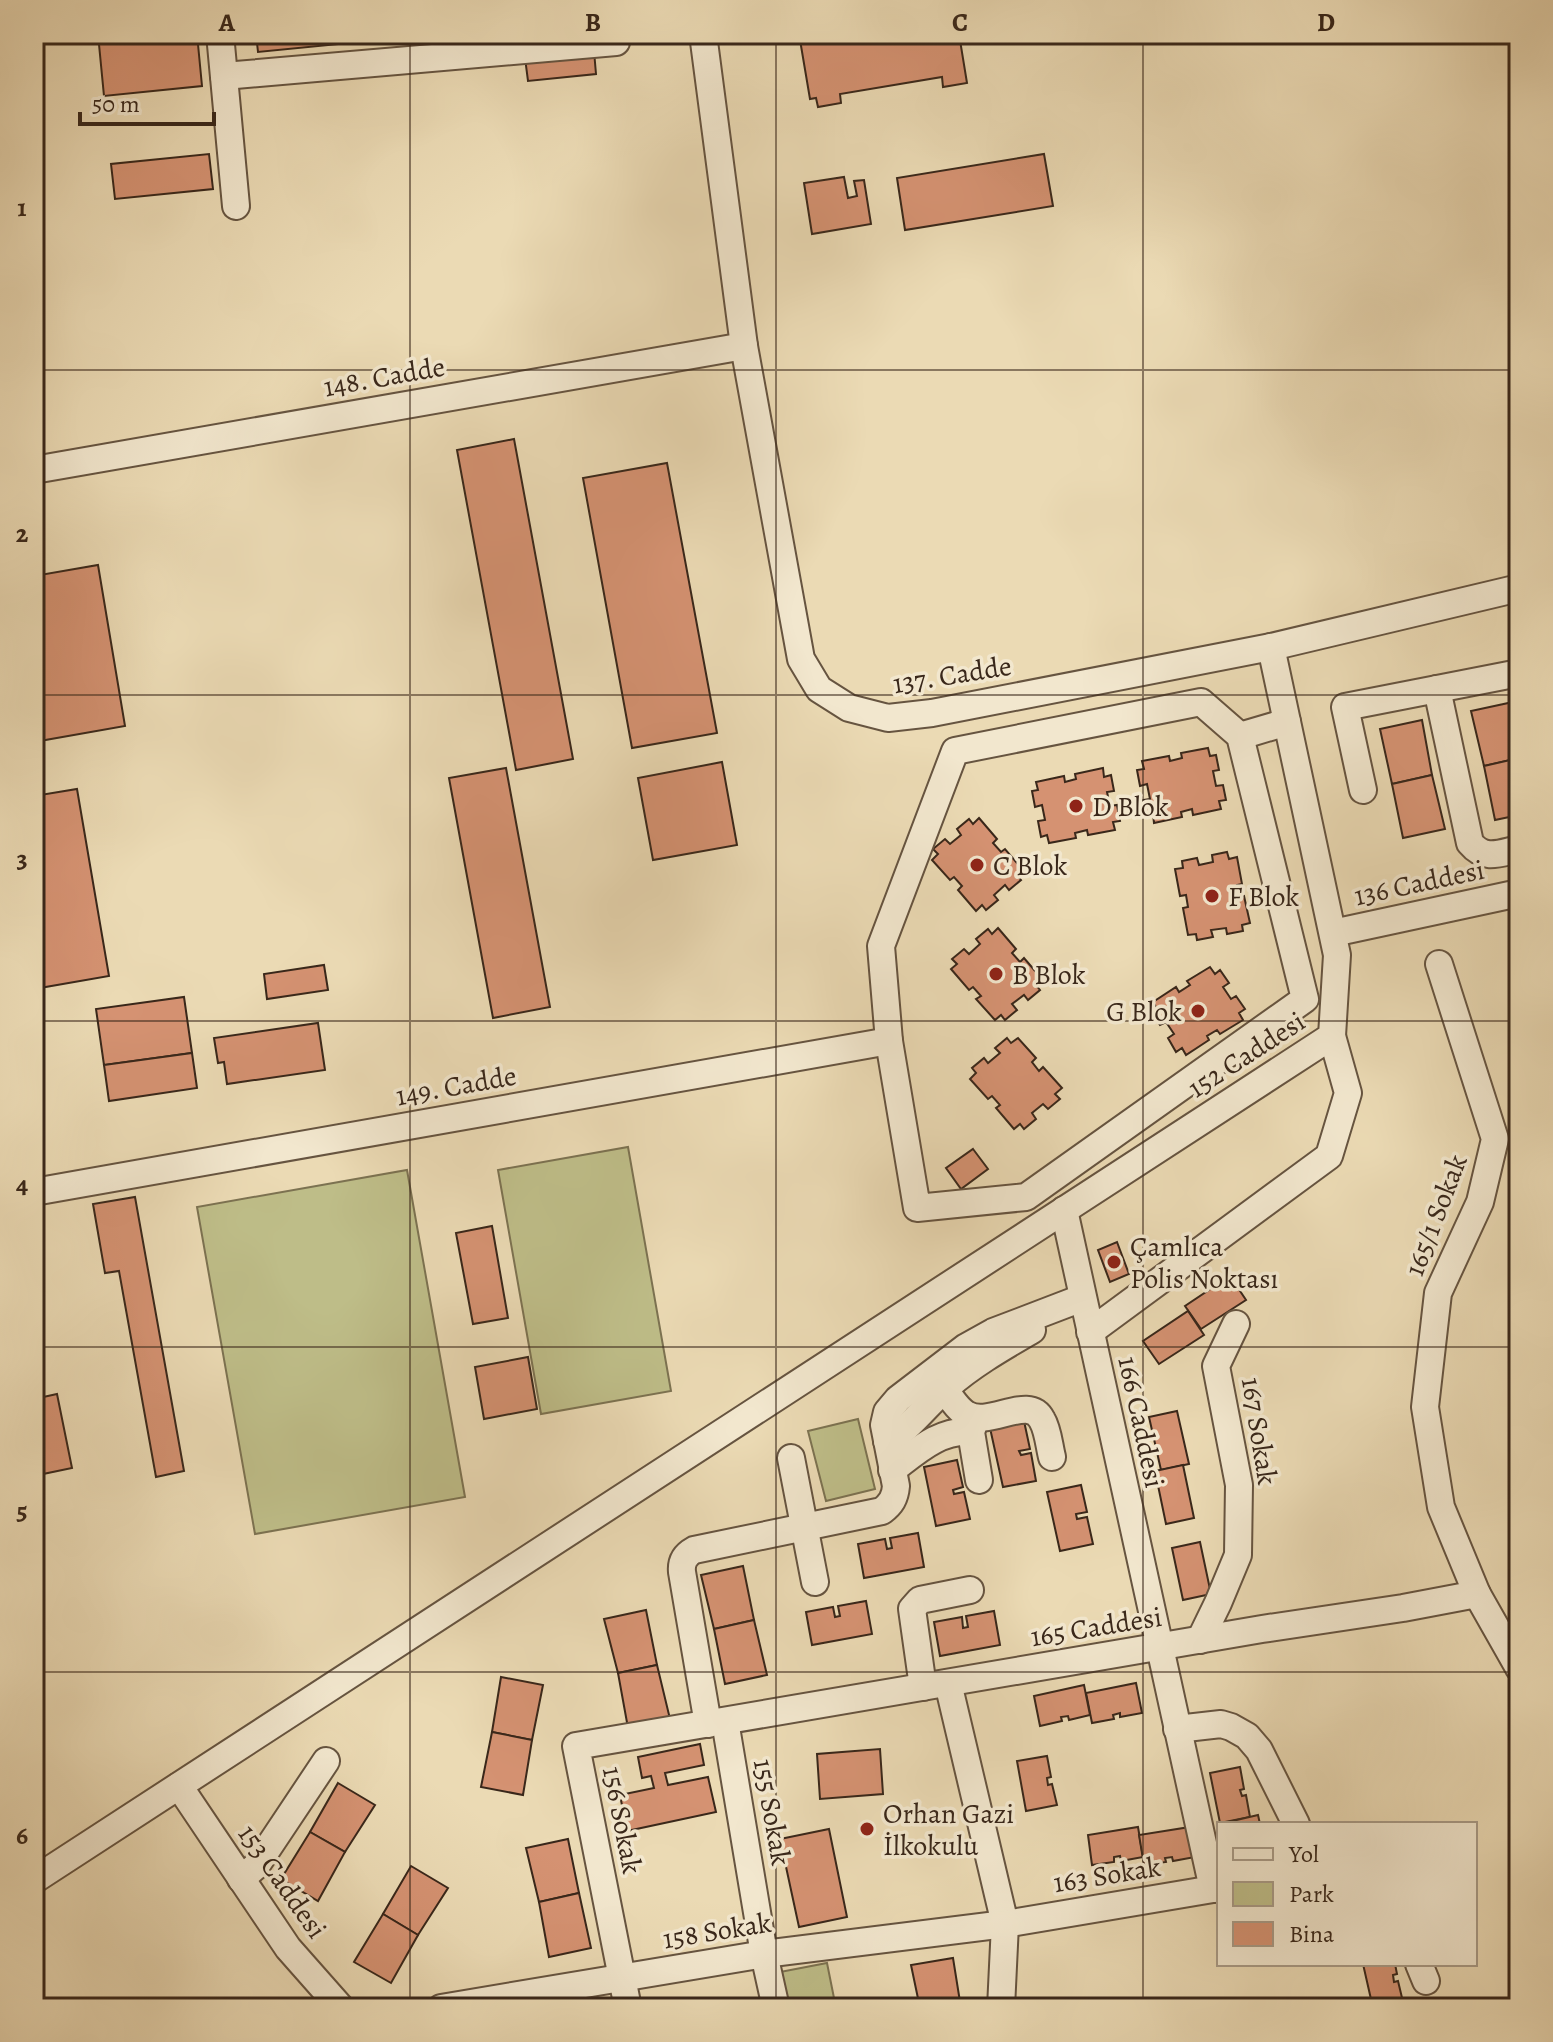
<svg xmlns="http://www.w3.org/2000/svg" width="1553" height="2042" font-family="Alegreya,serif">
<rect width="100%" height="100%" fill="#ebdab4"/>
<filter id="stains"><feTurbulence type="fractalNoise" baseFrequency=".0025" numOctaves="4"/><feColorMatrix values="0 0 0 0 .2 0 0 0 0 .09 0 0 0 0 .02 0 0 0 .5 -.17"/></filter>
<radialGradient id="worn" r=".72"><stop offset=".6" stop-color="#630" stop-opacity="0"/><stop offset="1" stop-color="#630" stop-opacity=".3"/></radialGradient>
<!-- green -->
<g fill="#bebd88" stroke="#7c7251" stroke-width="2">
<polygon points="628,1147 671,1391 541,1414 498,1170"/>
<polygon points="407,1170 465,1497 255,1534 197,1207"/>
<polygon points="858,1419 875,1489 826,1501 808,1431"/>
<polygon points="827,1963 836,2008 787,2008 780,1972"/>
</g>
<!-- building -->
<g fill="#d59272" stroke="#39271a" stroke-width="2">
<polygon points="98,34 197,34 202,86 104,96"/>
<polygon points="256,34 440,34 258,52"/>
<polygon points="799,34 959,34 967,83 943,87 942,77 840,94 841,103 818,107 816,98 810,99"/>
<polygon points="594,51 596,74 528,81 525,58"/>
<polygon points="209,154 213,189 115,199 111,164"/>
<polygon points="1044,154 1053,206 905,230 897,178"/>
<polygon points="844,177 848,198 857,196 854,181 864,180 871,224 812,234 804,183"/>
<polygon points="514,439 573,759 516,770 457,450"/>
<polygon points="667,463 717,733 632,748 583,478"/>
<polygon points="98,565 125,726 34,742 34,576"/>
<polygon points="1513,702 1519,727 1519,758 1484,766 1471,711"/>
<polygon points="1422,720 1432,775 1392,784 1380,729"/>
<polygon points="1208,748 1210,756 1216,755 1219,770 1213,771 1216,786 1223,785 1226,800 1219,801 1221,809 1193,815 1192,809 1181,812 1182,817 1154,823 1153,814 1146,816 1143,800 1150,799 1147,784 1140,786 1137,770 1144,769 1142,761 1169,756 1170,761 1182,758 1181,753"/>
<polygon points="1519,758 1519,815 1495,820 1484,766"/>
<polygon points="722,762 737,845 653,860 638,778"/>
<polygon points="506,768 550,1007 493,1018 449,778"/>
<polygon points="1103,768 1104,777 1111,775 1114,791 1107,792 1110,806 1117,805 1120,821 1113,822 1115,830 1088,835 1087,830 1075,833 1076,838 1049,843 1047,835 1041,837 1038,821 1045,820 1042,805 1035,807 1032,791 1038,790 1036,782 1064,776 1065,782 1076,779 1075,774"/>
<polygon points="1432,775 1445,829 1403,838 1392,784"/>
<polygon points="77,789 109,976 34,989 34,796"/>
<polygon points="979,818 997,839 993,843 1001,852 1005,849 1023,870 1017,875 1021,880 1009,890 1005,885 994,895 998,900 986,910 982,905 976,911 958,890 962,886 954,877 950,880 932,860 938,854 933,849 945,839 950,844 961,835 957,829 969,819 973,824"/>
<polygon points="1227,852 1229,859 1237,857 1242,884 1237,885 1239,897 1244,896 1250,923 1242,925 1243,931 1227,934 1226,928 1211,930 1213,937 1197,940 1196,934 1188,935 1183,908 1188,907 1186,895 1180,896 1175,869 1183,868 1182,861 1197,858 1199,865 1213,862 1212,855"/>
<polygon points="998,928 1016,949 1012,953 1020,962 1024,958 1042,979 1036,985 1040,990 1028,1000 1024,995 1012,1004 1017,1010 1005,1020 1001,1015 995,1020 976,999 981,996 973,987 969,990 951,969 957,964 952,959 964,949 969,954 980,944 976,939 988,929 992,934"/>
<polygon points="324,965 328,990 267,999 264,974"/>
<polygon points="1210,967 1215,974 1220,970 1229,983 1223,987 1231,999 1236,996 1245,1009 1239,1013 1243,1020 1220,1034 1217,1030 1207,1036 1209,1040 1186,1055 1182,1048 1176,1052 1168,1038 1174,1034 1166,1022 1160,1025 1152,1012 1157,1009 1153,1002 1176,987 1179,992 1190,985 1187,981"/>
<polygon points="184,997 192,1053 104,1065 96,1009"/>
<polygon points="318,1023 325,1070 227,1084 224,1062 218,1063 214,1038"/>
<polygon points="1007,1038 1011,1043 1018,1038 1036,1058 1032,1062 1039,1071 1043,1067 1062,1088 1055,1094 1060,1099 1048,1109 1043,1104 1032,1113 1036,1119 1024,1129 1020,1124 1014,1129 996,1108 1000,1105 992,1096 988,1099 970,1079 976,1073 972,1068 984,1058 988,1063 1000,1053 995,1048"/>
<polygon points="192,1053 197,1088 109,1101 104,1065"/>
<polygon points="973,1149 988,1169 961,1189 946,1168"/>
<polygon points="135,1197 184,1471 156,1477 119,1271 105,1273 93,1204"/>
<polygon points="492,1226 508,1318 473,1324 456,1233"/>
<polygon points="1117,1242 1129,1274 1110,1282 1098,1250"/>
<polygon points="1230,1276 1246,1300 1201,1329 1185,1306"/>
<polygon points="1188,1311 1204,1335 1159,1364 1143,1341"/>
<polygon points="528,1357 537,1409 484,1419 475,1367"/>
<polygon points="57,1394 72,1468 43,1474 34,1434 34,1399"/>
<polygon points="1177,1411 1189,1464 1161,1470 1149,1417"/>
<polygon points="1024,1421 1030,1449 1019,1451 1021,1455 1031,1453 1036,1481 1003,1487 990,1428"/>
<polygon points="957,1460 963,1487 953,1490 954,1494 964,1492 970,1519 936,1526 924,1467"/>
<polygon points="1183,1465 1194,1518 1166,1524 1155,1471"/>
<polygon points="1081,1485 1087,1512 1076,1514 1077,1519 1087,1517 1093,1544 1060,1551 1047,1492"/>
<polygon points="918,1533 924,1567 864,1578 858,1544 885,1539 887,1549 892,1548 890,1538"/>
<polygon points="1200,1542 1211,1594 1183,1600 1172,1548"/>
<polygon points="743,1566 754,1620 714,1629 701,1575"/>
<polygon points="866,1601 872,1634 812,1645 806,1612 833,1607 835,1617 840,1616 838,1606"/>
<polygon points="646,1610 657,1665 618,1673 604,1619"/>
<polygon points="994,1611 1000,1645 940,1656 934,1622 962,1617 963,1628 968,1627 966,1616"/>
<polygon points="754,1620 767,1675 725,1684 714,1629"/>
<polygon points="657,1665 670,1719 628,1728 618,1673"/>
<polygon points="501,1677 543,1685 532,1740 492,1732"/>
<polygon points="1136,1683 1142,1713 1120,1717 1120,1713 1113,1715 1114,1719 1092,1723 1086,1693"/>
<polygon points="1084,1685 1090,1715 1069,1720 1068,1716 1061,1717 1062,1721 1040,1726 1034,1696"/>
<polygon points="492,1732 532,1740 523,1795 481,1787"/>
<polygon points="700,1744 704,1765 665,1773 668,1785 708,1777 716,1812 627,1831 620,1795 654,1788 651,1776 642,1778 638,1757"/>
<polygon points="880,1749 883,1794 820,1799 817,1754"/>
<polygon points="1047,1756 1051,1777 1047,1778 1048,1785 1052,1784 1057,1805 1026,1811 1017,1761"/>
<polygon points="1240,1767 1244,1789 1240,1790 1242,1796 1246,1795 1250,1817 1220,1823 1210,1773"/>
<polygon points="338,1783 375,1805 345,1852 310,1832"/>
<polygon points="1258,1815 1260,1824 1228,1824 1228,1822"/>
<polygon points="1138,1827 1143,1857 1121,1861 1120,1856 1114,1857 1114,1862 1092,1865 1088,1835"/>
<polygon points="1190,1827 1195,1857 1173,1861 1172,1857 1165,1858 1166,1862 1144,1865 1139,1835"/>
<polygon points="829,1829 847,1917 799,1927 780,1839"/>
<polygon points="310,1832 345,1852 318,1901 281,1879"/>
<polygon points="568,1839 579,1893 539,1902 526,1848"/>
<polygon points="411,1866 448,1888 418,1935 383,1914"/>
<polygon points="579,1893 591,1948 549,1957 539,1902"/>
<polygon points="383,1914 418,1935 391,1983 354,1962"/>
<polygon points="953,1958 961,2008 920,2008 911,1965"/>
<polygon points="1363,1964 1395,1964 1397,1974 1393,1975 1394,1982 1398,1981 1403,2002 1373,2008"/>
</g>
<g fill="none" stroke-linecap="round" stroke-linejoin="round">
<!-- minor casing -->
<g stroke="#665440" stroke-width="30">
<g id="minor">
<polyline points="220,34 236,206"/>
<polyline points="703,34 744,346 801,659 819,689 849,708 888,718 932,713 1271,647 1519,588"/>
<polyline points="224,76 616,42 615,34"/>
<polyline points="34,470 744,346"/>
<path d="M1437,689L1470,843C1485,861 1499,853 1519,849"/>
<polygon points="1201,702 1240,736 1305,999 1026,1197 917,1208 889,1041 881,946 955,751"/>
<polyline points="1240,736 1287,722"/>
<polyline points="1363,790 1345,707 1519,673"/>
<polyline points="1333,933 1519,893"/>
<polyline points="1439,964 1495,1139 1480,1202 1438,1293 1425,1407 1441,1507 1477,1594 1519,1668"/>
<polyline points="34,1192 889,1041"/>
<polyline points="1064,1210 1213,1889"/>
<polyline points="1090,1332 1329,1156 1348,1093 1332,1036"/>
<path d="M935,1374C944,1386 953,1406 966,1414C989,1429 1029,1393 1042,1420C1048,1430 1049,1445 1052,1457"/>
<polyline points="976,1418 971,1432 979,1480"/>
<path d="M887,1441C907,1432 929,1402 948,1386C973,1364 1003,1347 1032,1330"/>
<polyline points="791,1458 815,1582"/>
<path d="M892,1470C916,1452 940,1429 971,1432"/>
<polyline points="1200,1640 1218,1603 1238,1555 1239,1485 1216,1366 1236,1324"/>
<polyline points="948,1683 1005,1924 1001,2008"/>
<polyline points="923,1687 912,1609 920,1600 970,1590"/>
<polyline points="725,1721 764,1954 776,2008"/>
<path d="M708,1724L682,1572C681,1562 685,1555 694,1550L882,1511C891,1504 895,1498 896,1486L884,1425L887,1412L898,1399L966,1347L993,1332L1082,1298"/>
<polyline points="1177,1729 1221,1724 1231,1727 1247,1736 1259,1750 1296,1824"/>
<polyline points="179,1786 288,1948 341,2008"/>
<polyline points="241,1879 256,1866 326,1761"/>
<polyline points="34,1880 1332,1036 1337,955 1271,647"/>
<polyline points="1419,1964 1426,1981"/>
<polyline points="441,2008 764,1954 1005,1924 1219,1888"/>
<polyline points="628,2008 576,1746 1262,1629 1403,1608 1477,1594"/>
</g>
</g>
<!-- minor -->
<use href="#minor" stroke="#f2e7ce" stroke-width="26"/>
</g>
<!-- grid -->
<path fill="none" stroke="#39271a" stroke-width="2" stroke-opacity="0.55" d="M410,34V2008M776,34V2008M1143,34V2008M34,370H1519M34,695H1519M34,1021H1519M34,1347H1519M34,1672H1519"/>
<!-- markers -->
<g fill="#8f2418" stroke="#f2e7ce" stroke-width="3">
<circle cx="1076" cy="806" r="8"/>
<circle cx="977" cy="865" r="8"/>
<circle cx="1212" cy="896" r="8"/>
<circle cx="996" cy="974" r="8"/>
<circle cx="1198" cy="1011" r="8"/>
<circle cx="1114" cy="1262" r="8"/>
<circle cx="867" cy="1829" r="8"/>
</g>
<g text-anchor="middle" stroke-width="7" stroke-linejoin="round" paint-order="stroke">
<!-- street labels -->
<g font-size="28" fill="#39271a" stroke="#f2e7ce">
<text transform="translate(384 376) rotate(-10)" y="10">148. Cadde</text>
<text transform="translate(952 674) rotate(-9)" y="10">137. Cadde</text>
<text transform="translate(1419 882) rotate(-12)" y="10">136 Caddesi</text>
<text transform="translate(1246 1054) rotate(-33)" y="10">152 Caddesi</text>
<text transform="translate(456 1085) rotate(-10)" y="10">149. Cadde</text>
<text transform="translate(1435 1215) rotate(-69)" y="10">165/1 Sokak</text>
<text transform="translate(1142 1422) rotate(78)" y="10">166 Caddesi</text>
<text transform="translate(1260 1431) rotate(81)" y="10">167 Sokak</text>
<text transform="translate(1096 1626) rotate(-9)" y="10">165 Caddesi</text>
<text transform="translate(773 1812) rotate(80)" y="10">155 Sokak</text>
<text transform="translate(623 1820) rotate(79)" y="10">156 Sokak</text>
<text transform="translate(1107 1874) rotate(-9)" y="10">163 Sokak</text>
<text transform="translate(283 1881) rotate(55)" y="10">153 Caddesi</text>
<text transform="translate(717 1930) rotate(-9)" y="10">158 Sokak</text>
</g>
<!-- poi labels -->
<g font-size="28" fill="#39271a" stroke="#f2e7ce" text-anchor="start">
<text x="1092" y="816">D Blok</text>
<text x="993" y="875">C Blok</text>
<text x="1228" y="906">F Blok</text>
<text x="1012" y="984">B Blok</text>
<text x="1182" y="1021" text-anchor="end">G Blok</text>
<text x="1130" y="1256">Çamlıca<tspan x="1130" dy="32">Polis Noktası</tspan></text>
<text x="883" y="1823">Orhan Gazi<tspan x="883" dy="32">İlkokulu</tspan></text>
</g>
</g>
<!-- margin -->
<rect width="1553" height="2042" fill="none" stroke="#ebdab4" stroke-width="88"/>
<!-- legend -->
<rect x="1217" y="1822" width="260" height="144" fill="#f2e7ce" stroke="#a89a86" stroke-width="2"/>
<rect x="1233" y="1848" width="40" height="12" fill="#f2e7ce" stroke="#a89a86" stroke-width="2"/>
<text x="1289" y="1862" font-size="24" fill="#39271a">Yol</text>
<rect x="1233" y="1882" width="40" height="24" fill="#bebd88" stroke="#a89a86" stroke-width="2"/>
<text x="1289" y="1902" font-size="24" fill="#39271a">Park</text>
<rect x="1233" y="1922" width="40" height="24" fill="#d59272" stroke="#a89a86" stroke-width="2"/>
<text x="1289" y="1942" font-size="24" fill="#39271a">Bina</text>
<!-- scale -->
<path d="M80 112v12h134v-12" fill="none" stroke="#39271a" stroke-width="4"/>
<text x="92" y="112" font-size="24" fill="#39271a" stroke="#f2e7ce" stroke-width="6" paint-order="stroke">50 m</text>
<rect x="44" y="44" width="1465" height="1954" fill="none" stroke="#39271a" stroke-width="3"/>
<g font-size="26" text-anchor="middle" font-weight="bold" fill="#39271a">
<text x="227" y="31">A</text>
<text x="593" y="31">B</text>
<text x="960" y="31">C</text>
<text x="1326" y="31">D</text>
<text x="22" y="216">1</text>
<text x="22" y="542">2</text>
<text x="22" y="867">3</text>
<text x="22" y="1193">4</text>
<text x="22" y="1519">5</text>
<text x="22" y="1844">6</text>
</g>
<rect width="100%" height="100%" filter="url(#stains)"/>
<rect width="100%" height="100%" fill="url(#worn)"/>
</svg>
